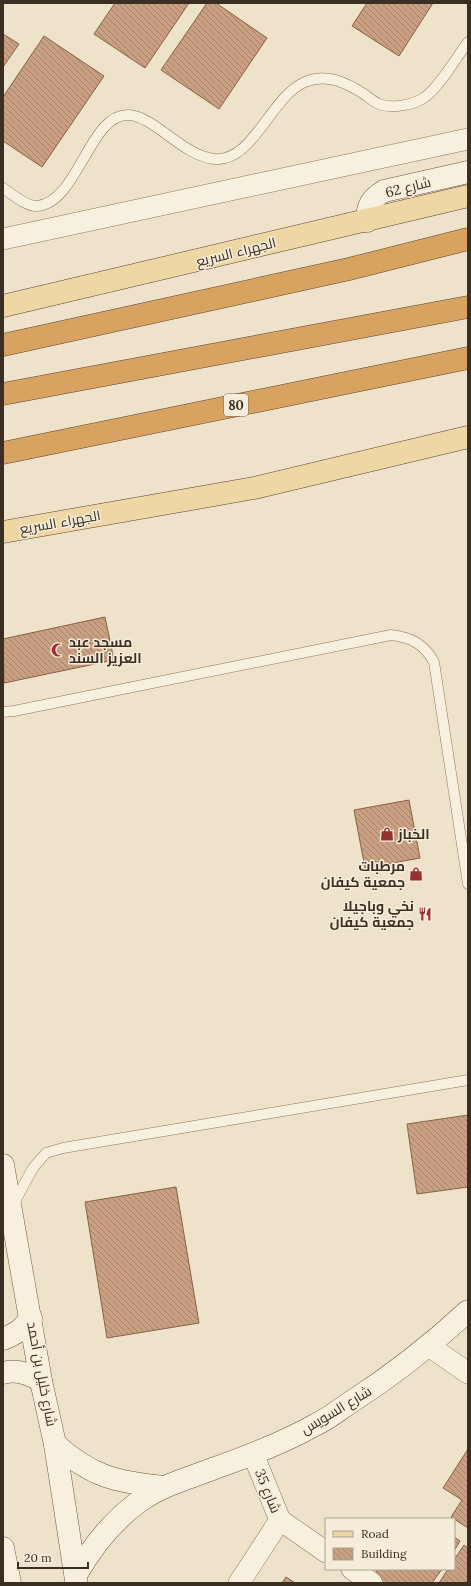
<svg xmlns="http://www.w3.org/2000/svg" width="471" height="1586" font-family="Lora,Cairo,serif">
<defs>
<pattern id="building-back-hatch" width="6" height="6" patternUnits="userSpaceOnUse"><rect width="6" height="6" fill="#caa082"/><path d="M-1 5l2 2M0 0l6 6M5-1l2 2" fill="none" stroke="#a5836a"/></pattern>
</defs>
<rect width="100%" height="100%" fill="#eee3ca"/>
<!-- building -->
<g fill="url(#building-back-hatch)" stroke="#886046">
<polygon points="115,3 189,3 145,68 94,34"/>
<polygon points="207,3 216,3 267,38 219,109 161,70"/>
<polygon points="367,3 433,3 399,56 352,26"/>
<polygon points="3,34 19,44 3,67"/>
<polygon points="44,36 104,76 42,167 3,141 3,97"/>
<polygon points="105,617 114,660 4,683 3,639"/>
<polygon points="409,800 420,858 365,868 354,810"/>
<polygon points="468,1115 468,1187 417,1194 407,1124"/>
<polygon points="176,1187 199,1323 107,1338 85,1202"/>
<polygon points="468,1449 468,1528 451,1517 462,1500 443,1488"/>
<polygon points="454,1537 460,1541 454,1551"/>
<polygon points="464,1545 468,1548 468,1583 439,1583 448,1569 454,1569 454,1560"/>
<polygon points="378,1569 442,1569 432,1583 380,1583 372,1578"/>
<polygon points="286,1577 295,1583 282,1583"/>
</g>
<g fill="none" stroke-linecap="round" stroke-linejoin="round">
<!-- lane casing -->
<g stroke="#8a765f" stroke-width="11">
<g id="lane">
<path d="M3,188C12,194 27,207 37,206C78,203 90,112 129,115C155,117 182,155 214,159C253,163 271,96 305,82C327,73 345,82 364,94C368,97 374,102 379,104C391,109 415,105 425,97C440,86 456,58 468,42"/>
<path d="M3,712L14,711L391,635C411,637 424,644 434,662L468,884"/>
<polyline points="13,1205 33,1168 46,1153 63,1148 468,1080"/>
</g>
</g>
<!-- street casing -->
<g stroke="#8a765f" stroke-width="22">
<g id="street">
<polyline points="3,239 468,139"/>
<polyline points="429,1346 468,1373"/>
<polyline points="253,1454 280,1520 326,1552"/>
<polyline points="352,1569 372,1583"/>
<polyline points="239,1583 280,1520"/>
</g>
</g>
<!-- secondary casing -->
<g stroke="#6c5742" stroke-width="23">
<g id="secondary">
<path d="M367,221C367,206 371,199 384,191L468,172"/>
<polyline points="3,1165 41,1381 55,1444 76,1580"/>
<path d="M3,1339C16,1334 23,1329 31,1318"/>
<path d="M3,1373C17,1369 30,1374 41,1381"/>
<path d="M55,1444C92,1477 116,1482 164,1487"/>
<polyline points="3,1548 10,1583"/>
<path d="M76,1575C93,1545 112,1521 140,1501C162,1485 190,1478 215,1468C249,1456 283,1443 315,1425C328,1419 339,1410 351,1402C393,1375 431,1345 468,1311"/>
</g>
</g>
<!-- primary casing -->
<g stroke="#584433" stroke-width="23">
<g id="primary">
<polyline points="3,306 468,196"/>
<polyline points="3,532 254,488 468,437"/>
</g>
</g>
<!-- highway casing -->
<g stroke="#584433" stroke-width="23">
<g id="highway">
<polyline points="3,345 349,269 468,239"/>
<polyline points="3,394 468,307"/>
<polyline points="3,453 468,358"/>
</g>
</g>
<!-- lane -->
<use href="#lane" stroke="#f8f0de" stroke-width="10"/>
<!-- street -->
<use href="#street" stroke="#f8f0de" stroke-width="21"/>
<!-- secondary -->
<use href="#secondary" stroke="#f8f0de" stroke-width="22"/>
<!-- primary -->
<use href="#primary" stroke="#eed7a5" stroke-width="22"/>
<!-- highway -->
<use href="#highway" stroke="#d8a360" stroke-width="22"/>
</g>
<!-- icons -->
<defs>
<g id="mosque-bare" transform="scale(1.08)"><path d="M3.5-4.9A6 6 0 1 0 3.5 4.9A5 5 0 1 1 3.5-4.9Z" fill="#973132" stroke="#f5edda" stroke-width="2.5" paint-order="stroke"/></g>
<g id="shop-bare" transform="scale(1.08)"><path d="M-5-2.5h2.3a2.7 3.5 0 0 1 5.4 0H5L5.5 6h-11ZM-1.5-2.5h3a1.5 2.3 0 0 0-3 0Z" fill="#973132" stroke="#f5edda" stroke-width="2.5" paint-order="stroke"/></g>
<g id="restaurant-bare" transform="scale(1.08)"><path d="M-5-6h1v4h1v-4h1v4h1v-4h1v5L-1.5 .5V6h-2V.5L-5-1ZM5-6V6H3V1.5H1.5Q1.5-4 5-6Z" fill="#973132" stroke="#f5edda" stroke-width="2.5" paint-order="stroke"/></g>
</defs>
<g fill-rule="evenodd">
<use href="#mosque-bare" x="58" y="650"/>
<use href="#shop-bare" x="387" y="834"/>
<use href="#shop-bare" x="416" y="874"/>
<use href="#restaurant-bare" x="425" y="914"/>
</g>
<g text-anchor="middle" stroke-width="3" stroke-linejoin="round" paint-order="stroke">
<!-- shield labels -->
<rect fill="#f5edda" stroke="#736759" stroke-width="1" x="224" y="394" width="24" height="22" rx="3"/>
<g font-size="13" font-weight="bold" fill="#3b2e22">
<text x="236" y="410">80</text>
</g>
<!-- street labels -->
<g font-size="14" fill="#3b2e22" stroke="#f5edda">
<text transform="translate(408 187) rotate(-14)" y="5">شارع 62</text>
<text transform="translate(236 252) rotate(-14)" y="5">الجهراء السريع</text>
<text transform="translate(60 522) rotate(-10)" y="5">الجهراء السريع</text>
<text transform="translate(42 1374) rotate(79)" y="5">شارع خليل بن أحمد</text>
<text transform="translate(336 1410) rotate(-31)" y="5">شارع السويس</text>
<text transform="translate(268 1491) rotate(68)" y="5">شارع 35</text>
</g>
<!-- poi labels -->
<g font-size="14" font-weight="bold" fill="#3b2e22" stroke="#f5edda" text-anchor="start">
<text x="69" y="647">مسجد عبد<tspan x="69" dy="16">العزيز السند</tspan></text>
<text x="398" y="839">الخباز</text>
<text x="405" y="871" text-anchor="end">مرطبات<tspan x="405" dy="16">جمعية كيفان</tspan></text>
<text x="414" y="911" text-anchor="end">نخي وباجيلا<tspan x="414" dy="16">جمعية كيفان</tspan></text>
</g>
</g>
<!-- border -->
<rect width="471" height="1586" fill="none" stroke="#3b2e22" stroke-width="8"/>
<!-- legend -->
<rect x="325" y="1518" width="130" height="52" fill="#f5edda" stroke="#aba190"/>
<rect x="333" y="1531" width="20" height="6" fill="#eed7a5" stroke="#aba190"/>
<text x="361" y="1538" font-size="12" fill="#3b2e22">Road</text>
<rect x="333" y="1548" width="20" height="12" fill="url(#building-back-hatch)" stroke="#aba190"/>
<text x="361" y="1558" font-size="12" fill="#3b2e22">Building</text>
<!-- scale -->
<path d="M18 1562v6h70v-6" fill="none" stroke="#3b2e22" stroke-width="2"/>
<text x="24" y="1562" font-size="12" fill="#3b2e22" stroke="#f5edda" stroke-width="3" paint-order="stroke">20 m</text>
</svg>
